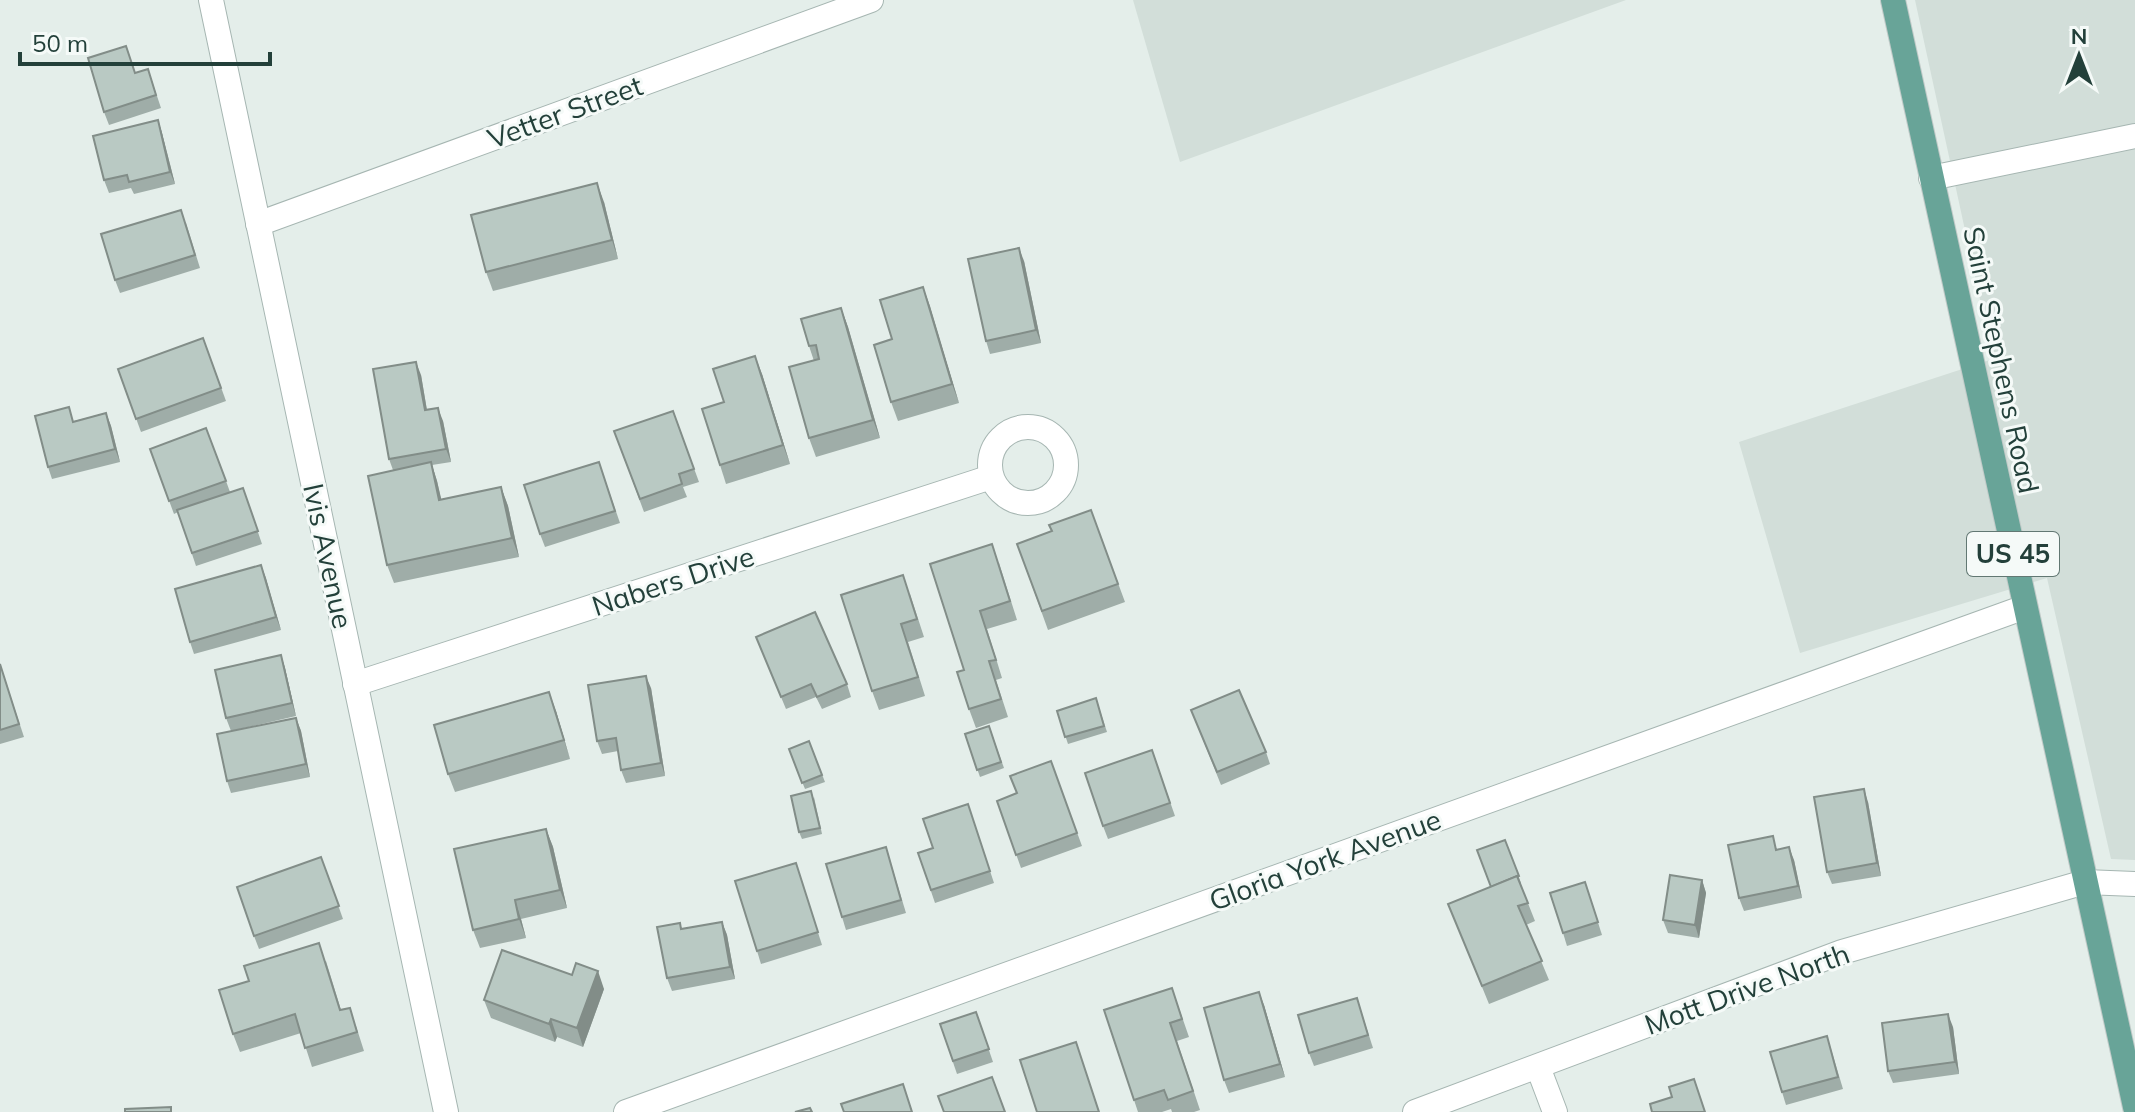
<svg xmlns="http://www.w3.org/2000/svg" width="2135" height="1112" font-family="Mulish,sans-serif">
<rect width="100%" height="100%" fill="#e4eeea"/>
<!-- built -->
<g fill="#d2ded9">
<polygon points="1133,0 1626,0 1180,162"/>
<polygon points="1915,0 2135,0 2135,860 2111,859 2047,578 1800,653 1739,442 1993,359"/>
</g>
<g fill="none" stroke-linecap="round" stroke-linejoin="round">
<!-- minor casing -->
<g stroke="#a6b6b2" stroke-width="26">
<g id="minor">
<polyline points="211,0 446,1112"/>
<polyline points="1931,178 2135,136"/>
<polyline points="258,224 871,0"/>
<circle cx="1028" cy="465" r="38"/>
<polyline points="355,684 991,477"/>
<polyline points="1538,1067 1555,1112"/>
<polyline points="626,1112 2025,607"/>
<polyline points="1415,1112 1842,952 2085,882 2135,884"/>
</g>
</g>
<!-- primary casing -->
<g stroke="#c1cac8" stroke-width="26">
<polyline id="primary" points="1893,0 2135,1107"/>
</g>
<!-- minor -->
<use href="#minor" stroke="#fff" stroke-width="24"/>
<!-- primary -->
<use href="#primary" stroke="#68a498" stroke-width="24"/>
</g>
<!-- wall -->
<g fill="#9fada8">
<polygon points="148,69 161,108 109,125 104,112 136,73"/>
<polygon points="158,120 162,133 175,184 134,194 131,188 109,193 104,180"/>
<polygon points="604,202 618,259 493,291 486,272"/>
<polygon points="186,223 200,268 120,293 115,280"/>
<polygon points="1024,261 1041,343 990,354 986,341"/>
<polygon points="923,287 959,403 898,421 891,402 892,339"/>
<polygon points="841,308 848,327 880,438 816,457 809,438 814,361 809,346"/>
<polygon points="203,338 226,401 141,432 118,369"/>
<polygon points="762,374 790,464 726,484 720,465 724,402"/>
<polygon points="421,375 427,410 443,421 451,462 432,465 437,481 441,500 501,487 508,506 519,557 394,583 387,565 393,470 389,459"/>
<polygon points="673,411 699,482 683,487 687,497 644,512 614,431"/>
<polygon points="106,413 111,426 120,462 52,479 48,467 74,421"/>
<polygon points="150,449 226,481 230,492 243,488 262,544 196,566 178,512 174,514"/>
<polygon points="599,462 620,523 545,547 540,534"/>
<polygon points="1091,510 1125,602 1048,630 1017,544 1052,531"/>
<polygon points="999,563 1017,620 987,629 1002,678 996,680 1008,717 976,728 969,709 964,670 930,564"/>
<polygon points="261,565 281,630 194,654 190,642"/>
<polygon points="910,594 924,637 908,642 925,696 879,710 872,691"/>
<polygon points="756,637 847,684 851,697 822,709 816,697 786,709"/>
<polygon points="281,655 285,668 296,716 231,731 226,718"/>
<polygon points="0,664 24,737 0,744"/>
<polygon points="651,688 665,776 626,783 621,770 618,751 602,754 597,741"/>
<polygon points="1096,698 1107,732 1068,744 1057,711"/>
<polygon points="1191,710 1266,752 1270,764 1221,785"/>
<polygon points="556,711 570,759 455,792 448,774"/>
<polygon points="296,718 301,731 310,777 231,793 227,781"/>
<polygon points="989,726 1004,768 980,777 965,734"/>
<polygon points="809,741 825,782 805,789 789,749"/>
<polygon points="1152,750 1175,816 1108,839 1103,826"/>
<polygon points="1051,761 1082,846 1021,868 997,801 1017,793"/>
<polygon points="814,797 822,834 802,839 799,832"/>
<polygon points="1868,802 1881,876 1832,884 1827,872"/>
<polygon points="968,804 994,883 935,903 918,853 933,848"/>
<polygon points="546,829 553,847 567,908 521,919 526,938 480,948 473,930"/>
<polygon points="1505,840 1521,883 1520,883 1535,921 1526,925 1549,980 1489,1004 1448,904 1490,887"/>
<polygon points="886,847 906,913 846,930 842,917"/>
<polygon points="1778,850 1794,860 1802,898 1744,911 1739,898"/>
<polygon points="321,857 343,919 259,949 254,936"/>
<polygon points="796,863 822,945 761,964 757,951"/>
<polygon points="1702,880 1706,893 1699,938 1668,933 1663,920"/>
<polygon points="1585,882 1602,935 1567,946 1563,933"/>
<polygon points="722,922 727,935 735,979 672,991 667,978 682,929"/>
<polygon points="326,961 341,1010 356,1026 364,1051 312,1067 301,1033 240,1052 233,1034"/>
<polygon points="572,975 604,989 583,1047 557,1037 555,1042 491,1018 484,1000"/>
<polygon points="1172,988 1189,1037 1177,1041 1200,1110 1194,1112 1172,1112 1171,1109 1162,1112 1138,1112 1104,1010"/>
<polygon points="1357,998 1373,1048 1314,1066 1309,1053"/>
<polygon points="1264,1005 1285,1077 1229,1093 1224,1080"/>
<polygon points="976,1012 993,1062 957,1074 940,1024"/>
<polygon points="1953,1027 1959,1074 1893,1083 1888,1071"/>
<polygon points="1831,1049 1843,1089 1786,1105 1782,1092"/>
</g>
<!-- shaded-wall -->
<g fill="#828d88">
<polygon points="158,120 162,133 175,184 170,172"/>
<polygon points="597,183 604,202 618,259 612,240"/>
<polygon points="1019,248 1024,261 1041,343 1036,330"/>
<polygon points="923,287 930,306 959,403 952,384"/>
<polygon points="841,308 848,327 880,438 873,420"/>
<polygon points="755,356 762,374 790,464 783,445"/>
<polygon points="416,362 421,375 429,423 425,410"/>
<polygon points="438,408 443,421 451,462 446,449"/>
<polygon points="106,413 111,426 120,462 115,449"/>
<polygon points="431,462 437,481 446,519 439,500"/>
<polygon points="501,487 508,506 519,557 512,538"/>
<polygon points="261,565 266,578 281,630 276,617"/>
<polygon points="281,655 285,668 296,716 292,703"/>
<polygon points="646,676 651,688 665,776 661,763"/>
<polygon points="549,692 556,711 570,759 564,740"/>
<polygon points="296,718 301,731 310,777 306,764"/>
<polygon points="1864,789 1868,802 1881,876 1877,863"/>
<polygon points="546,829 553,847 567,908 560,890"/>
<polygon points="1789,847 1794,860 1802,898 1798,886"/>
<polygon points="1702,880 1706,893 1699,938 1695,925"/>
<polygon points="515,900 521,919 526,938 519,919"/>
<polygon points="722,922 727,935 735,979 730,967"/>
<polygon points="598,971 604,989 583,1047 577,1028"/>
<polygon points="1259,992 1264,1005 1285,1077 1280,1064"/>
<polygon points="1948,1014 1953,1027 1959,1074 1955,1062"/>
<polygon points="551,1019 557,1037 555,1042 549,1024"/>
</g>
<!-- building -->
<g fill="#b9c9c3" stroke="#828d88" stroke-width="2">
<polygon points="126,46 135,73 148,69 156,95 104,112 88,58"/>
<polygon points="158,120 170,172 129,182 127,175 104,180 93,136"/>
<polygon points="597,183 612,240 486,272 471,215"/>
<polygon points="181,210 195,255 115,280 101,234"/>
<polygon points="1019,248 1036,330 986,341 968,259"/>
<polygon points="923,287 952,384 891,402 874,345 892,339 880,300"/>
<polygon points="841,308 873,420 809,438 789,367 819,359 816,345 809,346 801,319"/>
<polygon points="203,338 221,388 136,419 118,369"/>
<polygon points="755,356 783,445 720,465 702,409 724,402 713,369"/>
<polygon points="416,362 425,410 438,408 446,449 389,459 373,369"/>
<polygon points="69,407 73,422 106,413 115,449 48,467 35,416"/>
<polygon points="673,411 694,469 679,474 682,484 640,499 614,431"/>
<polygon points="206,428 226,481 169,501 150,449"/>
<polygon points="431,462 439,500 501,487 512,538 387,565 368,476"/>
<polygon points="599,462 615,511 540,534 524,485"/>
<polygon points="243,488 258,531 192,553 177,510"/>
<polygon points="1091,510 1118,584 1042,611 1017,544 1052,531 1049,525"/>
<polygon points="992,544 1010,601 980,611 996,660 989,661 1001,699 969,709 957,672 964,670 930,564"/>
<polygon points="261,565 276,617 190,642 175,589"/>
<polygon points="903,575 917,619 901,624 918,677 872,691 841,595"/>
<polygon points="815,612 847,684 817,697 811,684 781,697 756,637"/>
<polygon points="281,655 292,703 226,718 215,670"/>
<polygon points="0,664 19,724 0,730"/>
<polygon points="646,676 661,763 621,770 616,738 597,741 588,685"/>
<polygon points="1239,690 1266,752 1217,772 1191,710"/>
<polygon points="549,692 564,740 448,774 434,725"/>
<polygon points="1096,698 1104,726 1065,737 1057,711"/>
<polygon points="296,718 306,764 227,781 217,734"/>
<polygon points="989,726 1001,762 977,770 965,734"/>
<polygon points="809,741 822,775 802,783 789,749"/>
<polygon points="1152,750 1170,803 1103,826 1085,773"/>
<polygon points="1051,761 1077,833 1016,855 997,801 1017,793 1010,776"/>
<polygon points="1864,789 1877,863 1827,872 1814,797"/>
<polygon points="811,791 820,828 799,832 791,796"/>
<polygon points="968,804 990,871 931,890 918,853 933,848 923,819"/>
<polygon points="546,829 560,890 515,900 519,919 473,930 454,849"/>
<polygon points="1773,836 1776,850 1789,847 1798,886 1739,898 1728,845"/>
<polygon points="1505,840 1519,876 1517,877 1517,876 1491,887 1477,850"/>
<polygon points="886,847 901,900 842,917 826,864"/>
<polygon points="321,857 339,906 254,936 237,887"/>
<polygon points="796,863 818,932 757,951 735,881"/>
<polygon points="1670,875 1702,880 1695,925 1663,920"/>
<polygon points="1517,876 1528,903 1518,906 1542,961 1482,986 1448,904"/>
<polygon points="1585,882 1598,922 1563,933 1550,893"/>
<polygon points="722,922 730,967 667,978 657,927 680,923 681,929"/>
<polygon points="319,943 340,1010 350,1008 357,1032 305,1048 295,1014 233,1034 219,990 249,981 244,966"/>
<polygon points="502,950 572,975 576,963 598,971 577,1028 551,1019 549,1024 484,1000"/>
<polygon points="1172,988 1182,1019 1170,1023 1193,1091 1168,1100 1164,1090 1134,1100 1104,1010"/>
<polygon points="1259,992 1280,1064 1224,1080 1204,1008"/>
<polygon points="1357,998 1368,1035 1309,1053 1298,1015"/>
<polygon points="976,1012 989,1049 953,1061 940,1024"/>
<polygon points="1948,1014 1955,1062 1888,1071 1882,1023"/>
<polygon points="1827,1036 1838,1077 1782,1092 1770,1052"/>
<polygon points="1076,1042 1099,1112 1037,1112 1020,1060"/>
<polygon points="992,1077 1005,1112 944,1112 938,1096"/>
<polygon points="1694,1079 1705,1112 1652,1112 1650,1104 1672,1097 1669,1087"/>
<polygon points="903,1084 912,1112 844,1112 841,1104"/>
<polygon points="171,1107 171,1112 125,1112 125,1109"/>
<polygon points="810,1108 812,1112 795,1112"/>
</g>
<g text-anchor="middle" stroke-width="6" stroke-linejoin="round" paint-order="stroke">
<!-- shield labels -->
<rect fill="#f5faf8" stroke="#627873" stroke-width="2" x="1967" y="532" width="92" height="44" rx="6"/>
<g font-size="26" font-weight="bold" fill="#23403a">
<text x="2013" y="563">US 45</text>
</g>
<!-- street labels -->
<g font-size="28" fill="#23403a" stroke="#f5faf8">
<text transform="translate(565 112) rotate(-20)" y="10">Vetter Street</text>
<text transform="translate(2001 360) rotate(78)" y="10">Saint Stephens Road</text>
<text transform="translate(328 556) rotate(78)" y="10">Ivis Avenue</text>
<text transform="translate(673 581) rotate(-18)" y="10">Nabers Drive</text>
<text transform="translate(1325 860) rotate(-20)" y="10">Gloria York Avenue</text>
<text transform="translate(1747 989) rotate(-20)" y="10">Mott Drive North</text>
</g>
</g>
<!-- north arrow -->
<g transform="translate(2079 56)" stroke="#f5faf8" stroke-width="6" paint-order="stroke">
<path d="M0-6L14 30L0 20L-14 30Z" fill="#23403a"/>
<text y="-12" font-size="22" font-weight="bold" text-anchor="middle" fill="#23403a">N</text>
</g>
<!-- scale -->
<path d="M20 52v12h250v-12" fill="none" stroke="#23403a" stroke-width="4"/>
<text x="32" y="52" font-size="24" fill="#23403a" stroke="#f5faf8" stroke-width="6" paint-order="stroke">50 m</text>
</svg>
